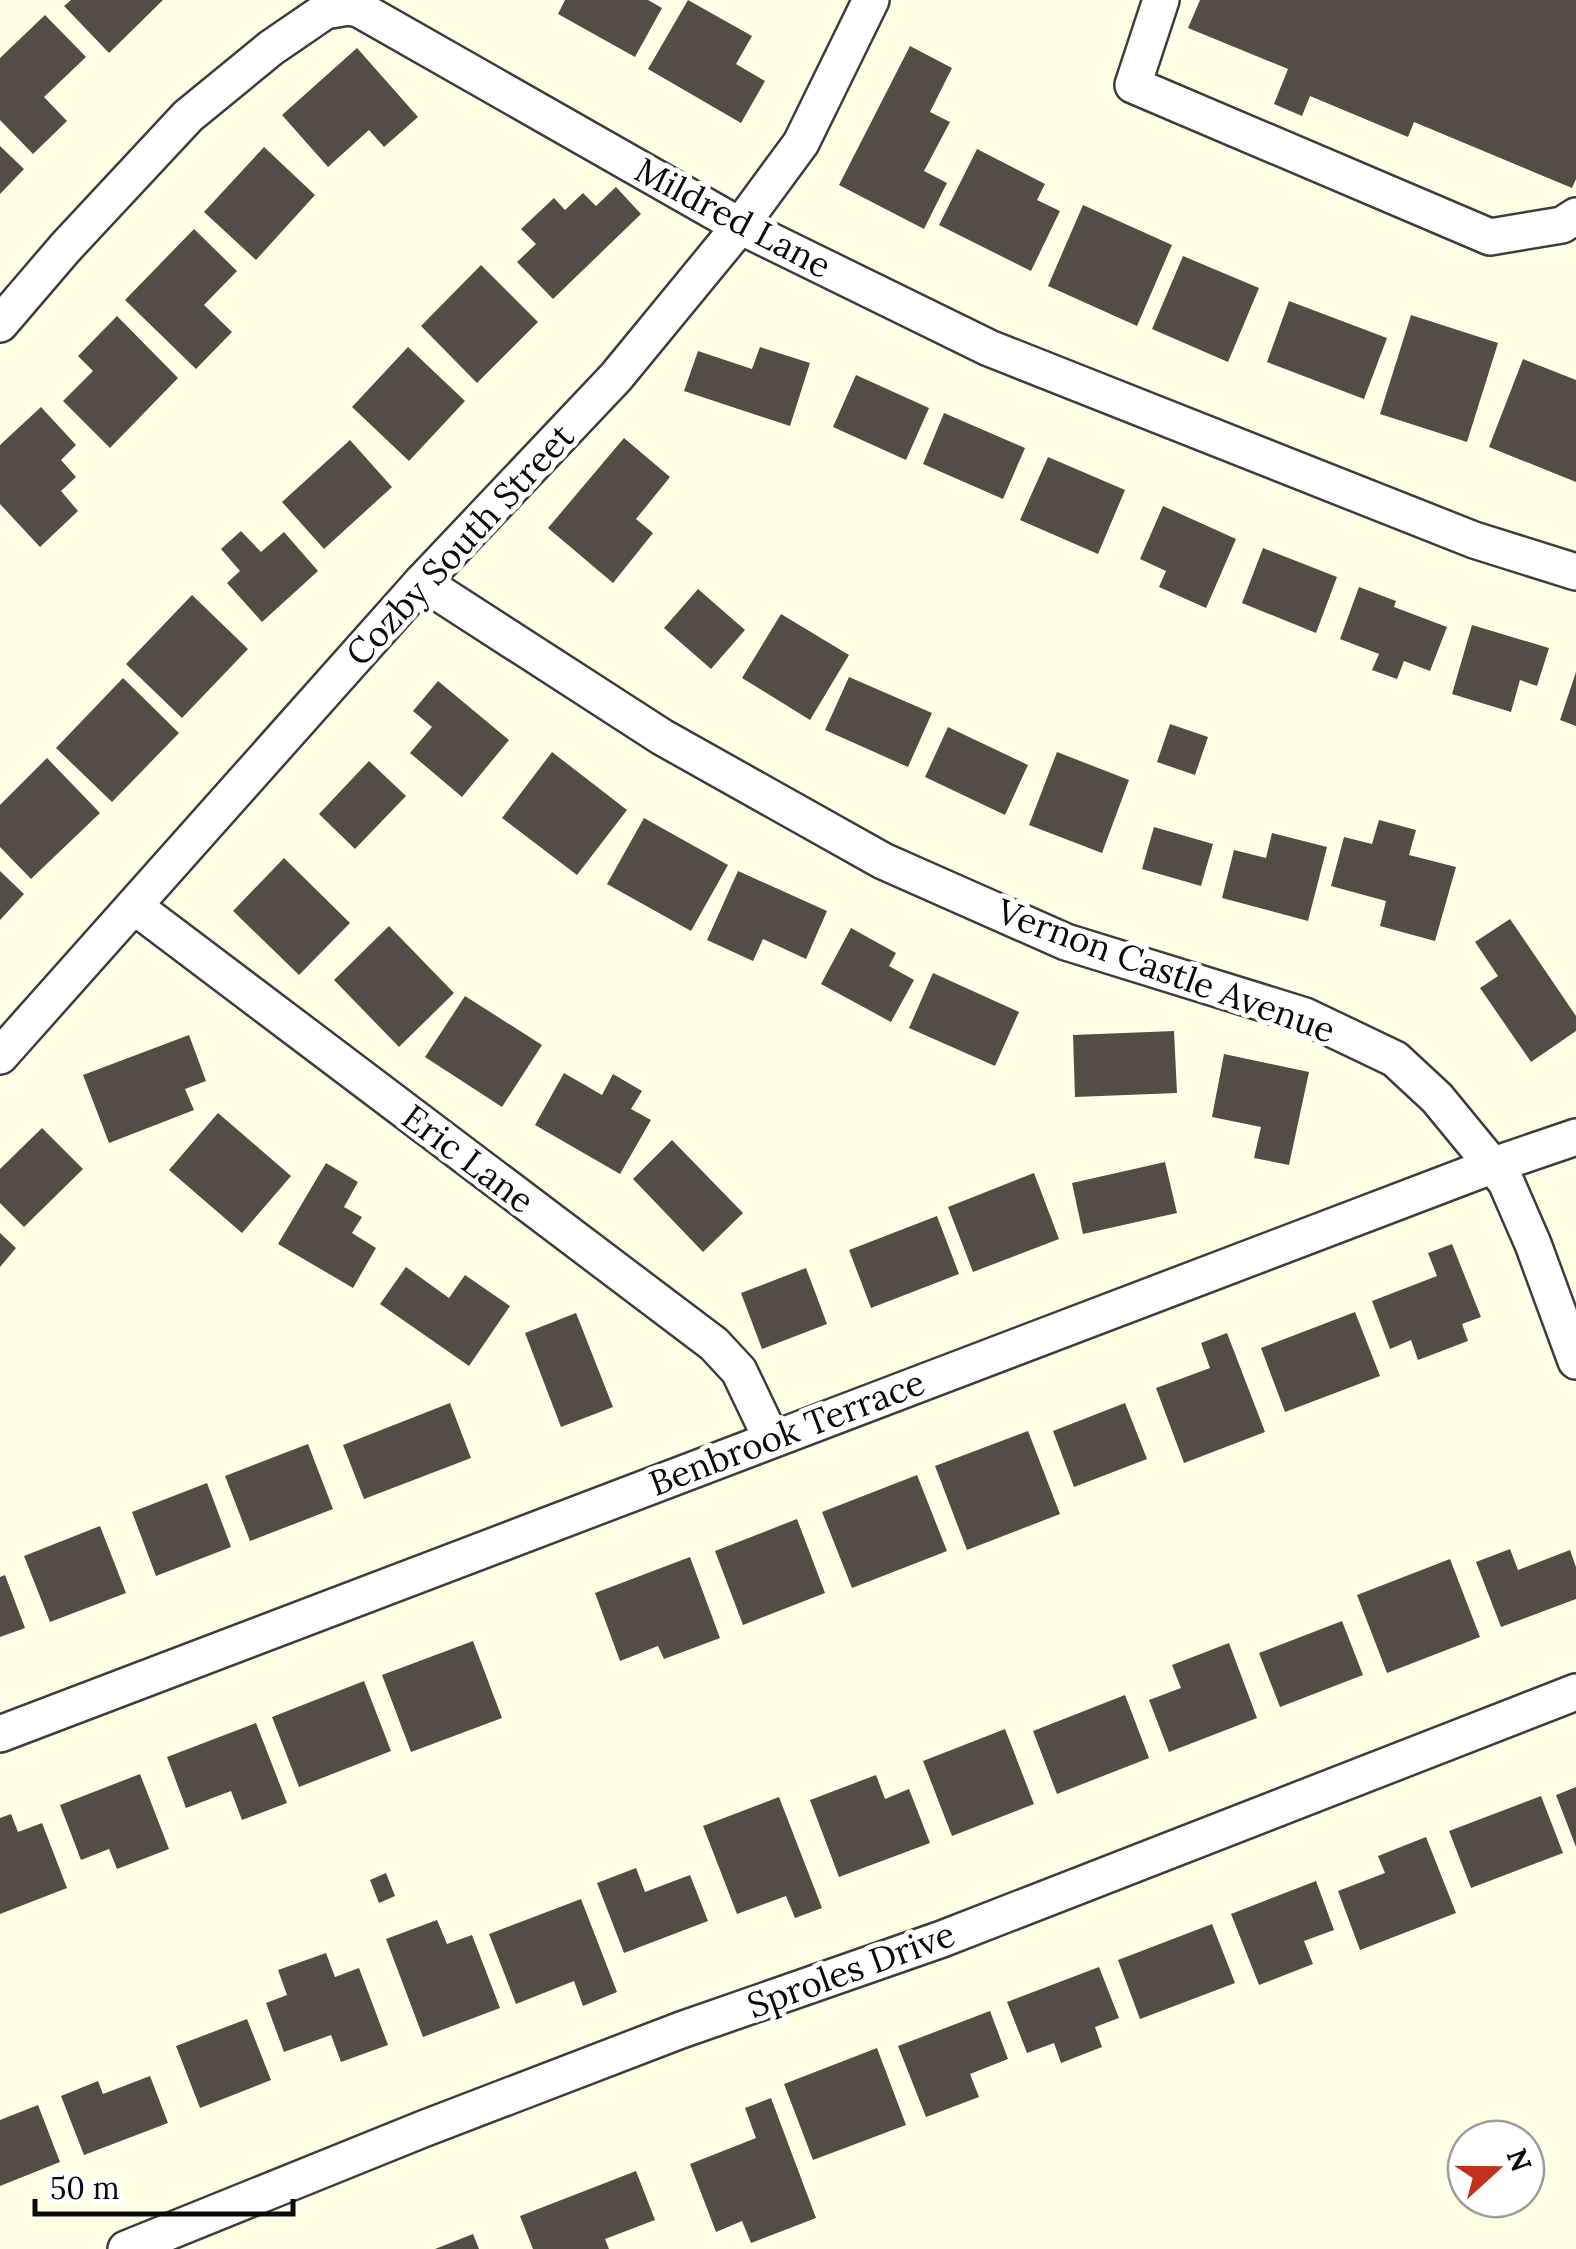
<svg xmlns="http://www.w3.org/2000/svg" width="1576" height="2249" font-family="Lora,serif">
<rect width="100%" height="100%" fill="#ffffe6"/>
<!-- building -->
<g fill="#534d45">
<polygon points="71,0 163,0 109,53 64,6"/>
<polygon points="565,0 648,0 662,8 635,57 558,14"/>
<polygon points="688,0 752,36 736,64 765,81 741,123 648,69"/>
<polygon points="1200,0 1576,0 1576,179 1572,188 1414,122 1408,137 1310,96 1302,116 1274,104 1288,69 1188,28"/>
<polygon points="45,15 86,57 44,97 67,121 33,154 0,120 0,58"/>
<polygon points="910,46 952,68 930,112 950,122 924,171 947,183 924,229 839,185"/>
<polygon points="357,48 418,117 384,147 369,130 328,167 282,115"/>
<polygon points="0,146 24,169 0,194"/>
<polygon points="264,147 315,195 256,260 204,212"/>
<polygon points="977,149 1045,184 1037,200 1060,211 1031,271 939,225"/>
<polygon points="616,187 641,214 553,299 517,262 536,244 521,229 554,198 565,210 583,193 596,206"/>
<polygon points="1083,205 1172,245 1137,326 1048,286"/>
<polygon points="194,229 237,271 204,305 232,332 196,369 125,300"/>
<polygon points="1183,256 1259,288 1228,362 1152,329"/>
<polygon points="481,265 538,322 477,383 421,326"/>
<polygon points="1289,301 1387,338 1364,399 1267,362"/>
<polygon points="1411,315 1498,343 1467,442 1380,414"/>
<polygon points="117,316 178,378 110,448 63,401 93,371 78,356"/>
<polygon points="408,347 465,401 409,461 352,407"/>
<polygon points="760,347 810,363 790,426 684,391 698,351 752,369"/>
<polygon points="1523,359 1576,380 1576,482 1489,447"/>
<polygon points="856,375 929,408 906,460 833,427"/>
<polygon points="41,407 76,445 61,460 76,477 61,491 78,511 40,547 0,504 0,445"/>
<polygon points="944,413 1025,448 1003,499 923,464"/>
<polygon points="624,438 670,477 636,519 653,533 613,583 548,528"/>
<polygon points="350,440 392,487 324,549 282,502"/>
<polygon points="1048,457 1125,490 1098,554 1020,520"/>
<polygon points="1163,506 1236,539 1206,608 1159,587 1166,571 1140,559"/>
<polygon points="241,531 261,552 284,532 318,571 262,622 227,583 240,571 221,549"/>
<polygon points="1263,548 1337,577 1316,633 1242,603"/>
<polygon points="1359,587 1396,601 1394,607 1447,627 1430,671 1404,661 1397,679 1372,670 1379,654 1340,639"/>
<polygon points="698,589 745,630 711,669 664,628"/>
<polygon points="192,595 248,649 182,718 126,664"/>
<polygon points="781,614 849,655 810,720 742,678"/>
<polygon points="1472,625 1549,648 1537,686 1520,680 1511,712 1452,694"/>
<polygon points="1576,672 1576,726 1560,720"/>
<polygon points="849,677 932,713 908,767 825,730"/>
<polygon points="123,678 179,733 112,802 56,748"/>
<polygon points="438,681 509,740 462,797 410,753 432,727 413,711"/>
<polygon points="1170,724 1208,737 1195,775 1157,762"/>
<polygon points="948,727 1028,765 1005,815 925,777"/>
<polygon points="552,752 627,810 577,875 502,818"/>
<polygon points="1057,752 1129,780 1102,853 1029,825"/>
<polygon points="47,758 100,813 31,879 0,847 0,805"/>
<polygon points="369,761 406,796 355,849 319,814"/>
<polygon points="644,818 728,865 691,931 607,884"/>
<polygon points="1379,820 1416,830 1409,855 1456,867 1435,941 1380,926 1386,901 1331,886 1344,837 1372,844"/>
<polygon points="1154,827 1213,844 1201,886 1142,869"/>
<polygon points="1272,833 1327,847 1308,921 1222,898 1234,850 1266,858"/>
<polygon points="284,858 350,923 299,975 233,911"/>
<polygon points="0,871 24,894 0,920"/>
<polygon points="738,871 827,911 806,959 763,939 753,961 707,940"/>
<polygon points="1510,919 1576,1016 1576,1031 1531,1062 1480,988 1498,976 1475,942"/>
<polygon points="389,926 454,993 399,1047 334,980"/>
<polygon points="851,928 896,953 889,966 914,980 891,1022 821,984"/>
<polygon points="933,973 1019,1012 995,1066 909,1028"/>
<polygon points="465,996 542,1045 502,1107 425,1057"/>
<polygon points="1174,1031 1177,1093 1075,1097 1073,1035"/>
<polygon points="189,1035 206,1081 185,1089 194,1110 109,1143 83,1075"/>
<polygon points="1224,1054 1309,1072 1289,1165 1254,1158 1261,1127 1212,1117"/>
<polygon points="564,1073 602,1095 613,1074 642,1091 631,1109 651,1120 620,1174 535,1125"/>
<polygon points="218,1113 291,1176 242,1233 169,1170"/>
<polygon points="42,1128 83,1169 24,1227 0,1203 0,1169"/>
<polygon points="672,1140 743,1213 703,1252 633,1179"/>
<polygon points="1165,1162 1177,1213 1083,1234 1072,1183"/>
<polygon points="326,1163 358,1182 344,1207 362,1217 352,1233 376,1248 353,1288 278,1244"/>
<polygon points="1034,1173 1059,1239 973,1272 948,1207"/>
<polygon points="937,1216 959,1274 871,1308 849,1250"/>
<polygon points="0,1233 16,1248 0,1267"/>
<polygon points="1452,1244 1481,1317 1462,1324 1468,1341 1418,1360 1411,1340 1390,1349 1372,1301 1437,1276 1428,1253"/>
<polygon points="406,1267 449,1298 465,1275 510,1306 469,1366 380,1304"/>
<polygon points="806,1268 827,1324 762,1349 741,1293"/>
<polygon points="1355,1312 1380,1376 1285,1412 1261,1348"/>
<polygon points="576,1313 613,1407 561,1427 525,1333"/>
<polygon points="1227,1333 1265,1432 1184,1463 1156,1388 1210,1368 1201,1343"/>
<polygon points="450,1403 471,1458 364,1499 343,1445"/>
<polygon points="1125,1403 1147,1459 1074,1487 1053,1431"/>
<polygon points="1028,1431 1060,1514 967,1550 935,1466"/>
<polygon points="308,1444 333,1509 250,1541 225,1476"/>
<polygon points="917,1475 947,1551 852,1588 822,1512"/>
<polygon points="207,1483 231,1547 156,1576 132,1512"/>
<polygon points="797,1519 825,1593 743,1625 715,1551"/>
<polygon points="100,1526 126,1593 50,1622 24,1556"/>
<polygon points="1510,1549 1518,1570 1570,1550 1576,1567 1576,1599 1501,1627 1476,1562"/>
<polygon points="690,1557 720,1638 664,1659 658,1646 620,1661 595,1593"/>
<polygon points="1450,1559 1480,1637 1387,1673 1357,1595"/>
<polygon points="5,1575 25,1628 0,1637 0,1577"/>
<polygon points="1342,1621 1363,1675 1280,1707 1259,1653"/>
<polygon points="473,1641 502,1718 411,1752 382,1675"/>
<polygon points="1229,1643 1257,1718 1169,1752 1149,1700 1181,1688 1172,1665"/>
<polygon points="364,1681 391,1751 299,1787 272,1717"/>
<polygon points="1125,1695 1149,1758 1057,1794 1033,1731"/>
<polygon points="256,1723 287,1803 242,1820 231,1791 186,1808 167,1757"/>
<polygon points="1005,1729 1034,1804 952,1836 923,1761"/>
<polygon points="140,1774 169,1849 117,1869 109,1849 81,1860 60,1805"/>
<polygon points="876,1775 885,1799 909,1789 930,1843 839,1877 810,1800"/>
<polygon points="1576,1787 1576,1847 1556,1795"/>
<polygon points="1541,1796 1563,1853 1471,1888 1449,1831"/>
<polygon points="779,1797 822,1908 795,1918 786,1896 737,1914 703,1826"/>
<polygon points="11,1814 18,1832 42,1823 67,1888 0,1914 0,1818"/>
<polygon points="1426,1837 1456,1913 1360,1950 1338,1891 1385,1873 1378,1856"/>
<polygon points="636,1868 645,1892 690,1875 708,1921 624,1953 597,1883"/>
<polygon points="386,1873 395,1896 379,1903 370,1880"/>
<polygon points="1316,1881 1334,1930 1304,1941 1313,1964 1259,1985 1231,1914"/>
<polygon points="581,1899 617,1992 583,2006 574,1981 516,2004 489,1934"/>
<polygon points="437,1920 447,1944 472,1935 500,2008 423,2037 386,1939"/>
<polygon points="1212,1924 1235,1983 1140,2019 1118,1960"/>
<polygon points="326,1953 335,1977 359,1968 388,2045 341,2062 331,2035 284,2052 266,2003 287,1995 278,1970"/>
<polygon points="1099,1967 1119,2018 1095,2027 1102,2047 1061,2063 1054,2043 1027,2053 1007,2002"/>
<polygon points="990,2011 1008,2059 970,2074 979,2097 926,2117 898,2046"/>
<polygon points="247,2019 271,2080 200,2108 176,2046"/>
<polygon points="877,2048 906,2125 813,2160 784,2084"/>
<polygon points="150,2076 168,2123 84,2155 61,2096 98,2081 103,2094"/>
<polygon points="771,2098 816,2218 751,2243 742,2221 716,2232 690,2164 756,2138 745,2108"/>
<polygon points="38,2105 60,2162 0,2186 0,2120"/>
<polygon points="636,2171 655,2220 605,2239 609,2249 533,2249 520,2216"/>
<polygon points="473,2234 479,2249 435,2249"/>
</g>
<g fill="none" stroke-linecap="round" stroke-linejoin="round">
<!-- minor casing -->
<g stroke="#3d3d3d" stroke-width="40">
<g id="minor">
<polyline points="1161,0 1133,85 1490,237 1562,225 1576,216"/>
<polyline points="0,324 65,248 188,116 271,48 325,11 348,7 359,9 740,226 989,348 1474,540 1576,572"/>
<polyline points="422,582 662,737 883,861 1066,942 1305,1016 1395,1059 1437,1098 1506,1182 1533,1244 1576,1361"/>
<polyline points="134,906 714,1344 739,1371 771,1438"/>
<polyline points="0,1056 422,582 616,377 740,226 801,143 871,0"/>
<polyline points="0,1734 1494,1165 1576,1137"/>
<polyline points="126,2249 423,2129 681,2030 942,1939 1576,1692"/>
</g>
</g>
<!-- minor -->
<use href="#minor" stroke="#fff" stroke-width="35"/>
</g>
<g text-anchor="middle" stroke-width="10" stroke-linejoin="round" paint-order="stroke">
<!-- street labels -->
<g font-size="35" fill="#0a0a0a" stroke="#fff">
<text transform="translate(733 218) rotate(28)" y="12">Mildred Lane</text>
<text transform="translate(460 545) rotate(-47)" y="12">Cozby South Street</text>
<text transform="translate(1166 971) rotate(20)" y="12">Vernon Castle Avenue</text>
<text transform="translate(468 1159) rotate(37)" y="12">Eric Lane</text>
<text transform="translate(787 1433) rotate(-21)" y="12">Benbrook Terrace</text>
<text transform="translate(851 1970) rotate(-20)" y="12">Sproles Drive</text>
</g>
</g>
<!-- north arrow -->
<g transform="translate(1496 2169) rotate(69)"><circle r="48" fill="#ffffff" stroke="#9d9d9d" stroke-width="2.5"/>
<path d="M0-8L18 38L0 25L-18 38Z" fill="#c1311b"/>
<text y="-15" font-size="28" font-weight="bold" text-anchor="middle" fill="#0a0a0a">N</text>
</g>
<!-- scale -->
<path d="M35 2199v15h258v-15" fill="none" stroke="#0a0a0a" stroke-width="5"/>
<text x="50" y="2199" font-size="30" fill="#0a0a0a" stroke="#ffffff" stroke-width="8" paint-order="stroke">50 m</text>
</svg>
